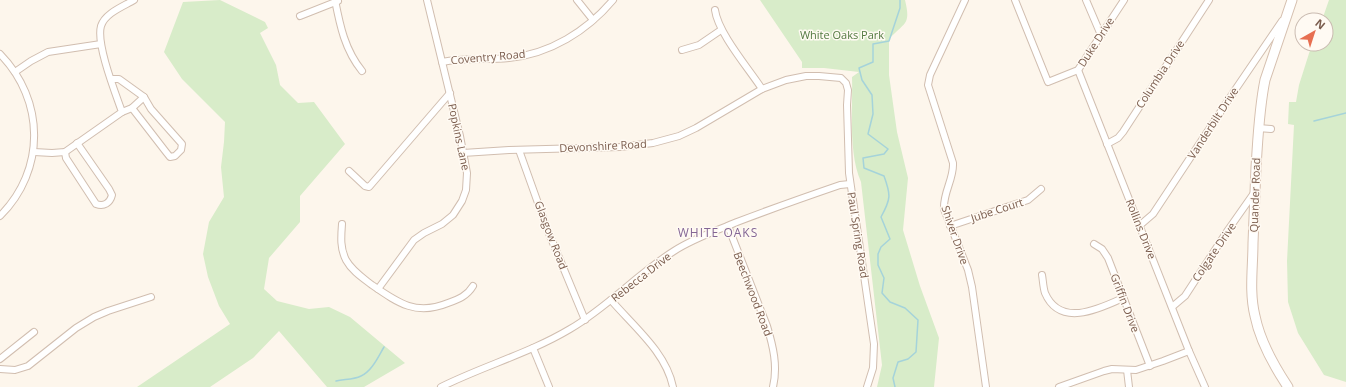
<svg xmlns="http://www.w3.org/2000/svg" width="1346" height="387" font-family="'Open Sans',sans-serif">
<rect width="100%" height="100%" fill="#fdf6ec"/>
<!-- green -->
<g fill="#d8ecc9">
<polygon points="220,0 265,22 268,28 260,33 276,65 280,85 298,103 314,102 345,144 300,196 300,222 269,258 264,289 277,301 309,309 329,307 350,317 405,363 364,387 327,387 279,331 253,358 210,387 137,387 230,324 219,306 208,277 203,254 209,222 224,197 221,167 224,142 225,122 182,79 164,52 183,2"/>
<path d="M760,0H905C911,25 905,22 889,39V75L897,132L908,178L903,230L920,286L939,338L934,387H877L882,365L861,182C848,153 853,109 852,77L859,72L824,68H802V62Z"/>
<polygon points="1329,0 1346,0 1346,382 1324,375 1298,333 1288,302 1287,261 1294,125 1288,124 1289,102 1296,102 1299,85 1312,44 1326,44 1326,20 1322,20"/>
</g>
<g fill="none" stroke-linecap="round" stroke-linejoin="round">
<!-- stream -->
<g stroke="#a5d3da" stroke-width="1.5">
<polyline points="1314,121 1346,113"/>
<path d="M336,381C344,379 353,380 361,376C372,371 378,357 384,347"/>
<path d="M895,387L893,378L898,362L908,359L916,352L918,320L905,308L890,302L882,293L884,278L878,265V254L881,247L890,239L881,217C891,199 891,195 884,176L864,168L863,158L884,154L888,149L868,134L873,114L872,95L862,80L859,68L873,62V44L889,41L900,8V0"/>
</g>
<!-- street casing -->
<g stroke="#d1beb0" stroke-width="8">
<g id="street">
<path d="M335,0C340,26 345,50 362,71"/>
<polyline points="577,0 593,20"/>
<path d="M965,0L930,75L928,85L953,163C954,179 943,192 944,209L968,270L972,287L986,387"/>
<polyline points="1015,0 1048,82 1078,70 1124,0"/>
<polyline points="1086,0 1101,35"/>
<path d="M715,10C718,33 749,69 762,89"/>
<polyline points="300,16 338,1"/>
<polyline points="682,50 699,45 721,30"/>
<path d="M0,54C45,100 46,170 0,216"/>
<path d="M442,62C464,58 487,60 509,58C550,54 587,31 613,0"/>
<polyline points="1078,70 1189,351 1205,387"/>
<polyline points="15,72 31,61 48,52 101,44"/>
<polyline points="111,79 119,79 144,97 151,109 182,144 181,150 175,156 170,157 166,152 132,108"/>
<polyline points="122,112 132,108 144,97"/>
<polyline points="1258,128 1271,129"/>
<polyline points="1107,144 1118,138 1123,132 1209,0"/>
<polyline points="519,150 548,231 585,320"/>
<path d="M34,152L52,153L65,152L122,112C115,92 96,44 101,26C105,13 124,6 134,0"/>
<path d="M65,152L66,158L96,204C104,207 110,203 112,195L109,189L77,143"/>
<polyline points="463,153 509,150 620,147 653,143 679,136 696,128 762,89 786,80 806,76 819,76 841,78 846,83 848,90 847,105 849,173 874,344 873,368 867,387"/>
<polyline points="349,171 365,186 369,187 450,93"/>
<path d="M342,224C341,237 340,248 346,260C352,271 363,278 372,285C398,303 416,316 448,303C459,299 467,296 473,286"/>
<path d="M728,226L767,326C773,346 778,366 773,387"/>
<polyline points="950,226 1028,200 1041,189"/>
<polyline points="1139,226 1153,214 1235,90 1282,21"/>
<polyline points="1094,244 1102,249 1108,258 1150,366"/>
<path d="M1042,275C1043,280 1043,287 1045,293C1060,328 1099,309 1123,298"/>
<polyline points="378,289 414,240 424,233 442,224 453,215 462,201 466,190 467,173 460,136 427,0"/>
<path d="M611,300C633,326 666,352 673,387"/>
<polyline points="1172,307 1185,296 1228,230 1254,193"/>
<polyline points="533,348 549,387"/>
<polyline points="0,359 34,332"/>
<polyline points="0,369 15,370 28,366 76,328 94,317 108,311 151,297"/>
<polyline points="1127,370 1129,387"/>
<path d="M441,387C483,366 530,353 570,329C608,307 637,274 674,251C694,238 716,231 737,222C771,209 805,197 840,185L850,184"/>
<polyline points="1059,387 1104,371 1112,369 1136,370 1163,361 1189,351"/>
</g>
</g>
<!-- secondary casing -->
<g stroke="#d6c0b0" stroke-width="11">
<path id="secondary" d="M1288,387C1274,366 1260,341 1255,316C1249,292 1253,267 1253,243C1254,218 1255,193 1256,167C1258,138 1259,109 1265,80L1292,0"/>
</g>
<!-- street -->
<use href="#street" stroke="#fff" stroke-width="6"/>
<!-- secondary -->
<use href="#secondary" stroke="#fff" stroke-width="9"/>
</g>
<g text-anchor="middle" stroke-width="3" stroke-linejoin="round" paint-order="stroke">
<!-- park labels -->
<g font-size="11" fill="#537a41" stroke="#fffaf3">
<text x="842" y="39">White Oaks Park</text>
</g>
<!-- street labels -->
<g font-size="11" fill="#7a5c4d" stroke="#fffaf3">
<text transform="translate(1096 42) rotate(-57)" y="4">Duke Drive</text>
<text transform="translate(488 57) rotate(-5)" y="4">Coventry Road</text>
<text transform="translate(1160 74) rotate(-57)" y="4">Columbia Drive</text>
<text transform="translate(1213 123) rotate(-57)" y="4">Vanderbilt Drive</text>
<text transform="translate(459 137) rotate(78)" y="4">Popkins Lane</text>
<text transform="translate(603 146) rotate(-3)" y="4">Devonshire Road</text>
<text transform="translate(1255 195) rotate(-88)" y="4">Quander Road</text>
<text transform="translate(997 210) rotate(-18)" y="4">Jube Court</text>
<text transform="translate(1141 229) rotate(68)" y="4">Rollins Drive</text>
<text transform="translate(551 235) rotate(69)" y="4">Glasgow Road</text>
<text transform="translate(858 235) rotate(81)" y="4">Paul Spring Road</text>
<text transform="translate(955 235) rotate(71)" y="4">Shiver Drive</text>
<text transform="translate(1214 252) rotate(-56)" y="4">Colgate Drive</text>
<text transform="translate(641 277) rotate(-38)" y="4">Rebecca Drive</text>
<text transform="translate(753 294) rotate(69)" y="4">Beechwood Road</text>
<text transform="translate(1125 303) rotate(69)" y="4">Griffin Drive</text>
</g>
<!-- neighbourhood labels -->
<g font-size="12" letter-spacing="1" fill="#846695" stroke="#fffaf3">
<text x="718" y="237">WHITE OAKS</text>
</g>
</g>
<!-- north arrow -->
<g transform="translate(1314 32) rotate(39)"><circle r="19" fill="#fffaf3" stroke="#cabbb1"/>
<path d="M0-3L7 15L0 10L-7 15Z" fill="#e76f51"/>
<text y="-6" font-size="11" font-weight="bold" text-anchor="middle" fill="#7a5c4d">N</text>
</g>
</svg>
